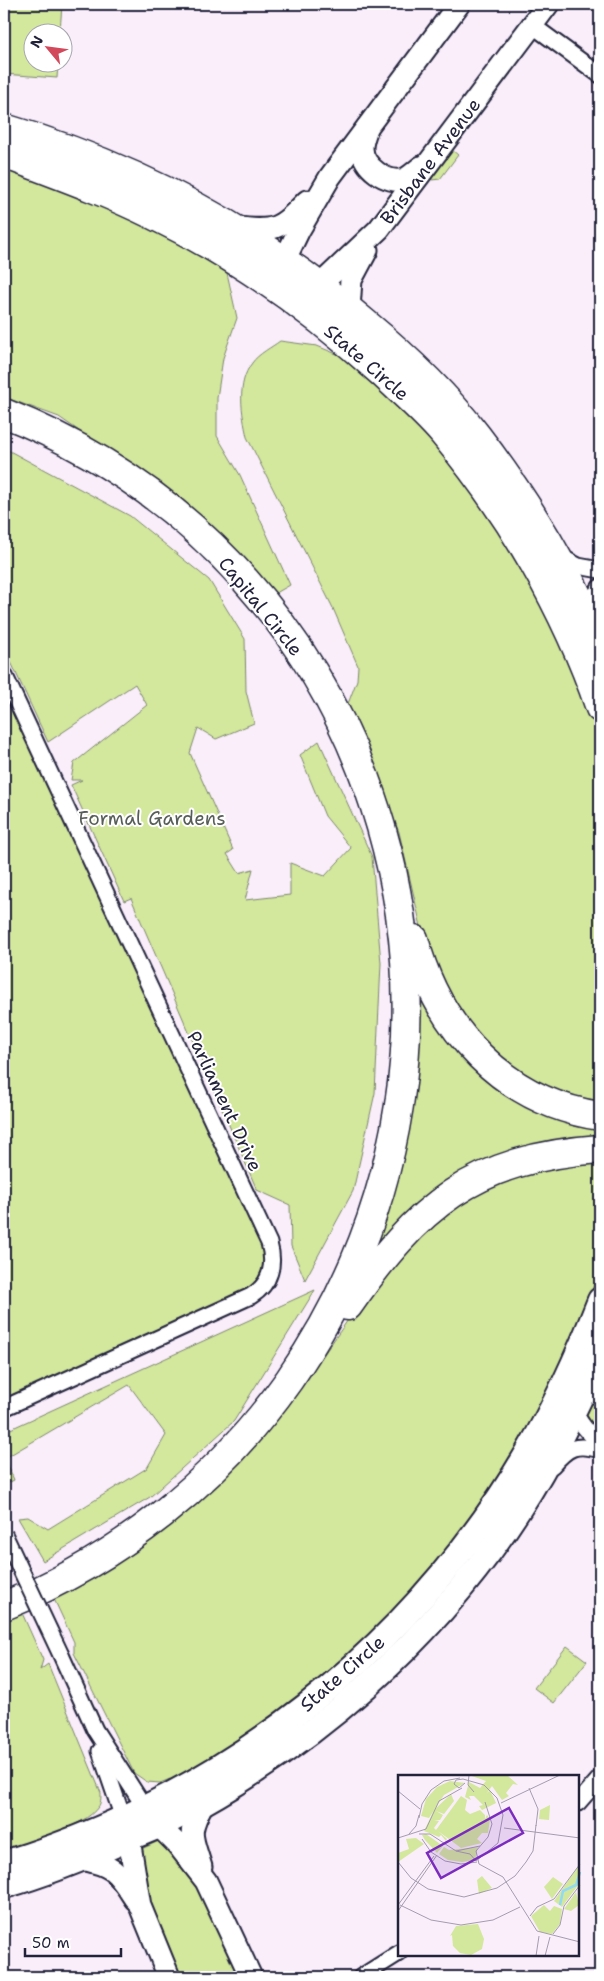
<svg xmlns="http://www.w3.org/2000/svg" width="604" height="1981" font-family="'Shantell Sans',sans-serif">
<rect width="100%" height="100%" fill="#faeefb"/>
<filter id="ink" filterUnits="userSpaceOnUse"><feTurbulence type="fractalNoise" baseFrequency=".02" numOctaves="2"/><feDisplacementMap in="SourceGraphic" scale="10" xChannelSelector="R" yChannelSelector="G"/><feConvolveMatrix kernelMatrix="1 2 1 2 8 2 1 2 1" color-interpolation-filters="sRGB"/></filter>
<g filter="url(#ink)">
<!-- green -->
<g fill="#d3e89c" stroke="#7a856c">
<polygon points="4,4 62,4 60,32 32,32 32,62 58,63 57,78 4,74"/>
<polygon points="452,150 458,155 440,179 432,180 431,178"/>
<polygon points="4,169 31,174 156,225 227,273 237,318 223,358 217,398 217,436 240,475 290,585 276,593 183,503 59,417 4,397"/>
<path d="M280,341L317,346L344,357L362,370L441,448L499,530L541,599L580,677L600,736V1105L562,1095L501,1062L458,1014L426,948L399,832L346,709L357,680L358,666L332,606L247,437C242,413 236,384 252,363C258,354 272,347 280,341Z"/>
<polygon points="4,448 130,516 209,580 245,639 246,691 254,723 216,739 198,728 190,753 233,850 227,854 239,873 253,869 245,900 290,895 290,863 325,876 351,848 325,816 300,755 319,741 372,857 381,963 375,1093 353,1191 305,1280 291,1246 290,1205 257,1190 131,898 124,901 71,785 82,780 71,780 74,763 147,705 135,684 48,742 4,647"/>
<polygon points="4,680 269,1243 263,1287 4,1400"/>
<polygon points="414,974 445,1026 600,1123 600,1140 549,1148 363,1264"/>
<polygon points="600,1160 600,1270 565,1357 529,1429 494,1487 431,1572 350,1656 253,1734 172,1782 170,1779 160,1783 147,1782 134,1773 74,1653 74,1642 54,1599 110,1568 156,1536 203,1497 259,1439 289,1404 364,1297 446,1205 516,1171"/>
<polygon points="315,1290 234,1421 150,1497 43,1561 18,1518 28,1517 48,1529 147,1468 166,1435 129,1385 5,1458 14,1480 4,1485 4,1432"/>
<polygon points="600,1399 600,1438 583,1416 591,1400"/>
<path d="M22,1613L43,1660L40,1670L48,1664L101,1793C101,1797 101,1804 98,1807C85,1827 27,1843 4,1850V1621Z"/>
<polygon points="567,1646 587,1661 554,1703 534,1688"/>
<polygon points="161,1840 195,1878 241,1977 179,1977 149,1912 137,1851"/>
</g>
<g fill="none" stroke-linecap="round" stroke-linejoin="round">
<!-- street casing -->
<g stroke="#22223b" stroke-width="19">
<g id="street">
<polyline points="532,25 600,75"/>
<polyline points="561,557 578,566 600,570"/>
<polyline points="585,610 600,587"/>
<path d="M4,674L269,1243C275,1264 271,1284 251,1296L4,1408"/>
<polyline points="581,1396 600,1394"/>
<path d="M575,1409C578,1423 590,1434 600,1444"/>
<path d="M552,1466C568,1447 576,1443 600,1450"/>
<polyline points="61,1655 95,1730 145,1808"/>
<polyline points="100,1751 123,1818"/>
<polyline points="578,1803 600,1778"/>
<polyline points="361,1977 399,1953"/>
</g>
</g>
<!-- secondary casing -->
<g stroke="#22223b" stroke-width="25">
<g id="secondary">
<path d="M367,128C365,134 362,141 362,148C362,166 387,185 405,179C411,176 416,171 421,167"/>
<path d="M233,227C274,233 279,230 307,201"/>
<polyline points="284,261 299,230 330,177 459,4"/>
<polyline points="319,286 379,229 548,4"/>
<polyline points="349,309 351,280 367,250"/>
<polyline points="159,1826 178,1845 206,1881 251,1977"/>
<polyline points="129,1839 140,1906 169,1977"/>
<path d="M82,1859C115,1866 117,1872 135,1899"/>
<path d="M201,1867C191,1834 187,1834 203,1803"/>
</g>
</g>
<!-- primary casing -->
<g stroke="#22223b" stroke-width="28">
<g id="primary">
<path d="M4,1863C224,1797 413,1649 529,1450C557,1403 580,1351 600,1300"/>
<path d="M4,1886C46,1874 88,1857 128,1839C144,1832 161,1826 177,1817C314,1745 435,1639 519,1509C551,1460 576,1408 600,1355"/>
</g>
</g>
<!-- highway casing -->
<g stroke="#22223b" stroke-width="31">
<g id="highway">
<path d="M4,128C137,167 260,233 365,323C406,357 445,394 477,436C526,500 569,571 600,644"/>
<path d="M4,154C54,173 105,191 153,215C236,255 315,312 383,374C403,393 424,411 443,433C510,513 566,609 600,708"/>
<path d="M4,413C393,566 525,1040 289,1380C218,1481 118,1560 4,1606"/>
<path d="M414,939C438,1030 505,1102 600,1116"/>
<path d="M348,1306C418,1206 473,1158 600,1149"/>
</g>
</g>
<!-- street -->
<use href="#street" stroke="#fff" stroke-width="15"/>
<!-- secondary -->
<use href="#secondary" stroke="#fff" stroke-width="21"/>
<!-- primary -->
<use href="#primary" stroke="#fff" stroke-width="24"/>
<!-- highway -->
<use href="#highway" stroke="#fff" stroke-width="28"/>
<!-- street-bridge casing -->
<g stroke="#22223b" stroke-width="19" stroke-linecap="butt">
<polyline id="street-bridge" points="4,1534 61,1655"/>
</g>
<!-- street-bridge -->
<use href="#street-bridge" stroke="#fff" stroke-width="15"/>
</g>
</g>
<g text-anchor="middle" stroke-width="4" stroke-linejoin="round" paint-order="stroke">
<!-- street labels -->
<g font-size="19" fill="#22223b" stroke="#fff">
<text transform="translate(430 161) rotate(-53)" y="7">Brisbane Avenue</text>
<text transform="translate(367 362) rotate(41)" y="7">State Circle</text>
<text transform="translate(261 606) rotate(51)" y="7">Capital Circle</text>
<text transform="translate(225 1101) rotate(65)" y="7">Parliament Drive</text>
<text transform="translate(342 1673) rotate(-41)" y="7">State Circle</text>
</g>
<!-- park labels -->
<g font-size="19" fill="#575d58" stroke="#fff">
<text x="152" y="825">Formal Gardens</text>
</g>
</g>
<!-- overview -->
<g transform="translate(398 1775)">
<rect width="181" height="181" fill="#faeefb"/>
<path d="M71,0H109L120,10L115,9L108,18L111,21L104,25L94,11L89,18L92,15L98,28L84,35L81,31L85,30L76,21H71L73,25L67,22L71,7L82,13L88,6ZM52,6L67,8L46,20L31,43L23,41L28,24L39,12ZM53,19L56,26L46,39L38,36L45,40L42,45H36L41,46L36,53L38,55L63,21L69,25L67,35L72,39L82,35L87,40V44L89,40L92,44L90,58H84L79,64L84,68L63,73L40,56L49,64L48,66L43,60L41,62L26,56L36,35ZM152,30L151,45L141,44L142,35ZM28,59L45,71L39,78L27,65L24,60ZM18,63L26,69L0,87V78L11,74L8,64ZM46,72L51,75L80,72L77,85L64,87L50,85L41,79ZM181,90V109L164,132L156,126ZM84,101L94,113L81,119L79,105ZM155,102L165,109L154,124L146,112ZM178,117L181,130L173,136L166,134ZM146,130L152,136L156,131L164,134L162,149L154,159L142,157L133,141ZM80,149L86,164L84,174L73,180L62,178L55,171L54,160L52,161L58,151Z" fill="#d3e89c"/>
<path fill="none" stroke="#92d9f4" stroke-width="2.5" d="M162,130L165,116L178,110L182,97"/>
<path fill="none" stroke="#a49cae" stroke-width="1" d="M71,0L70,10L76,17M67,8L61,13L56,9L58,5L65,4L86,10L99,23L105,40L100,68L78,86M131,13L140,34L138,51M0,16L22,34M87,27L94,49L90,62L78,76L81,89L105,102L139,156L182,167M103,28L162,0M21,43L24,29L33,15L46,6L62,3M106,53L182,63M11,59L18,51L21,40M21,59H32L58,76L82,71M0,63L28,54L41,26L64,13M24,64L33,77L47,86L63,89L79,87M58,76L72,79L78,86M0,87L13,103L30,114L66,122L99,113L117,101L128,87M128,87L135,76L138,50M0,130L36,81M2,130L33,145L63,150L95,145L122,132M0,136L39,80M132,141L139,132L156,124L182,89M155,159L162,150L166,131L182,110M138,181L141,161M147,181L152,162"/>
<path fill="#7b2cbf" fill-opacity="0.15" stroke="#7b2cbf" stroke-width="2.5" d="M111,33L125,58L43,103L29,78Z"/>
<rect width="181" height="181" fill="none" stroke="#22223b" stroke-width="2.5"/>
</g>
<!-- margin -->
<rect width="604" height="1981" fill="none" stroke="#fff" stroke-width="20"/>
<rect x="10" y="10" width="584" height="1961" fill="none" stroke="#22223b" stroke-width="2" filter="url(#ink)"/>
<!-- north arrow -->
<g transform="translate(48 48) rotate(299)"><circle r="24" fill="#ffffff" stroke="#a7a7b1"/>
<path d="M0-4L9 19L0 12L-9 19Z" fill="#d1495b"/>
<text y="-8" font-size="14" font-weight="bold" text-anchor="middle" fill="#22223b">N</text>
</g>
<!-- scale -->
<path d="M25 1948v8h96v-8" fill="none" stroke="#22223b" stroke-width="2.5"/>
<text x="32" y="1948" font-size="15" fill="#22223b" stroke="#ffffff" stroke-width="4" paint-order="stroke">50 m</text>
</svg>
